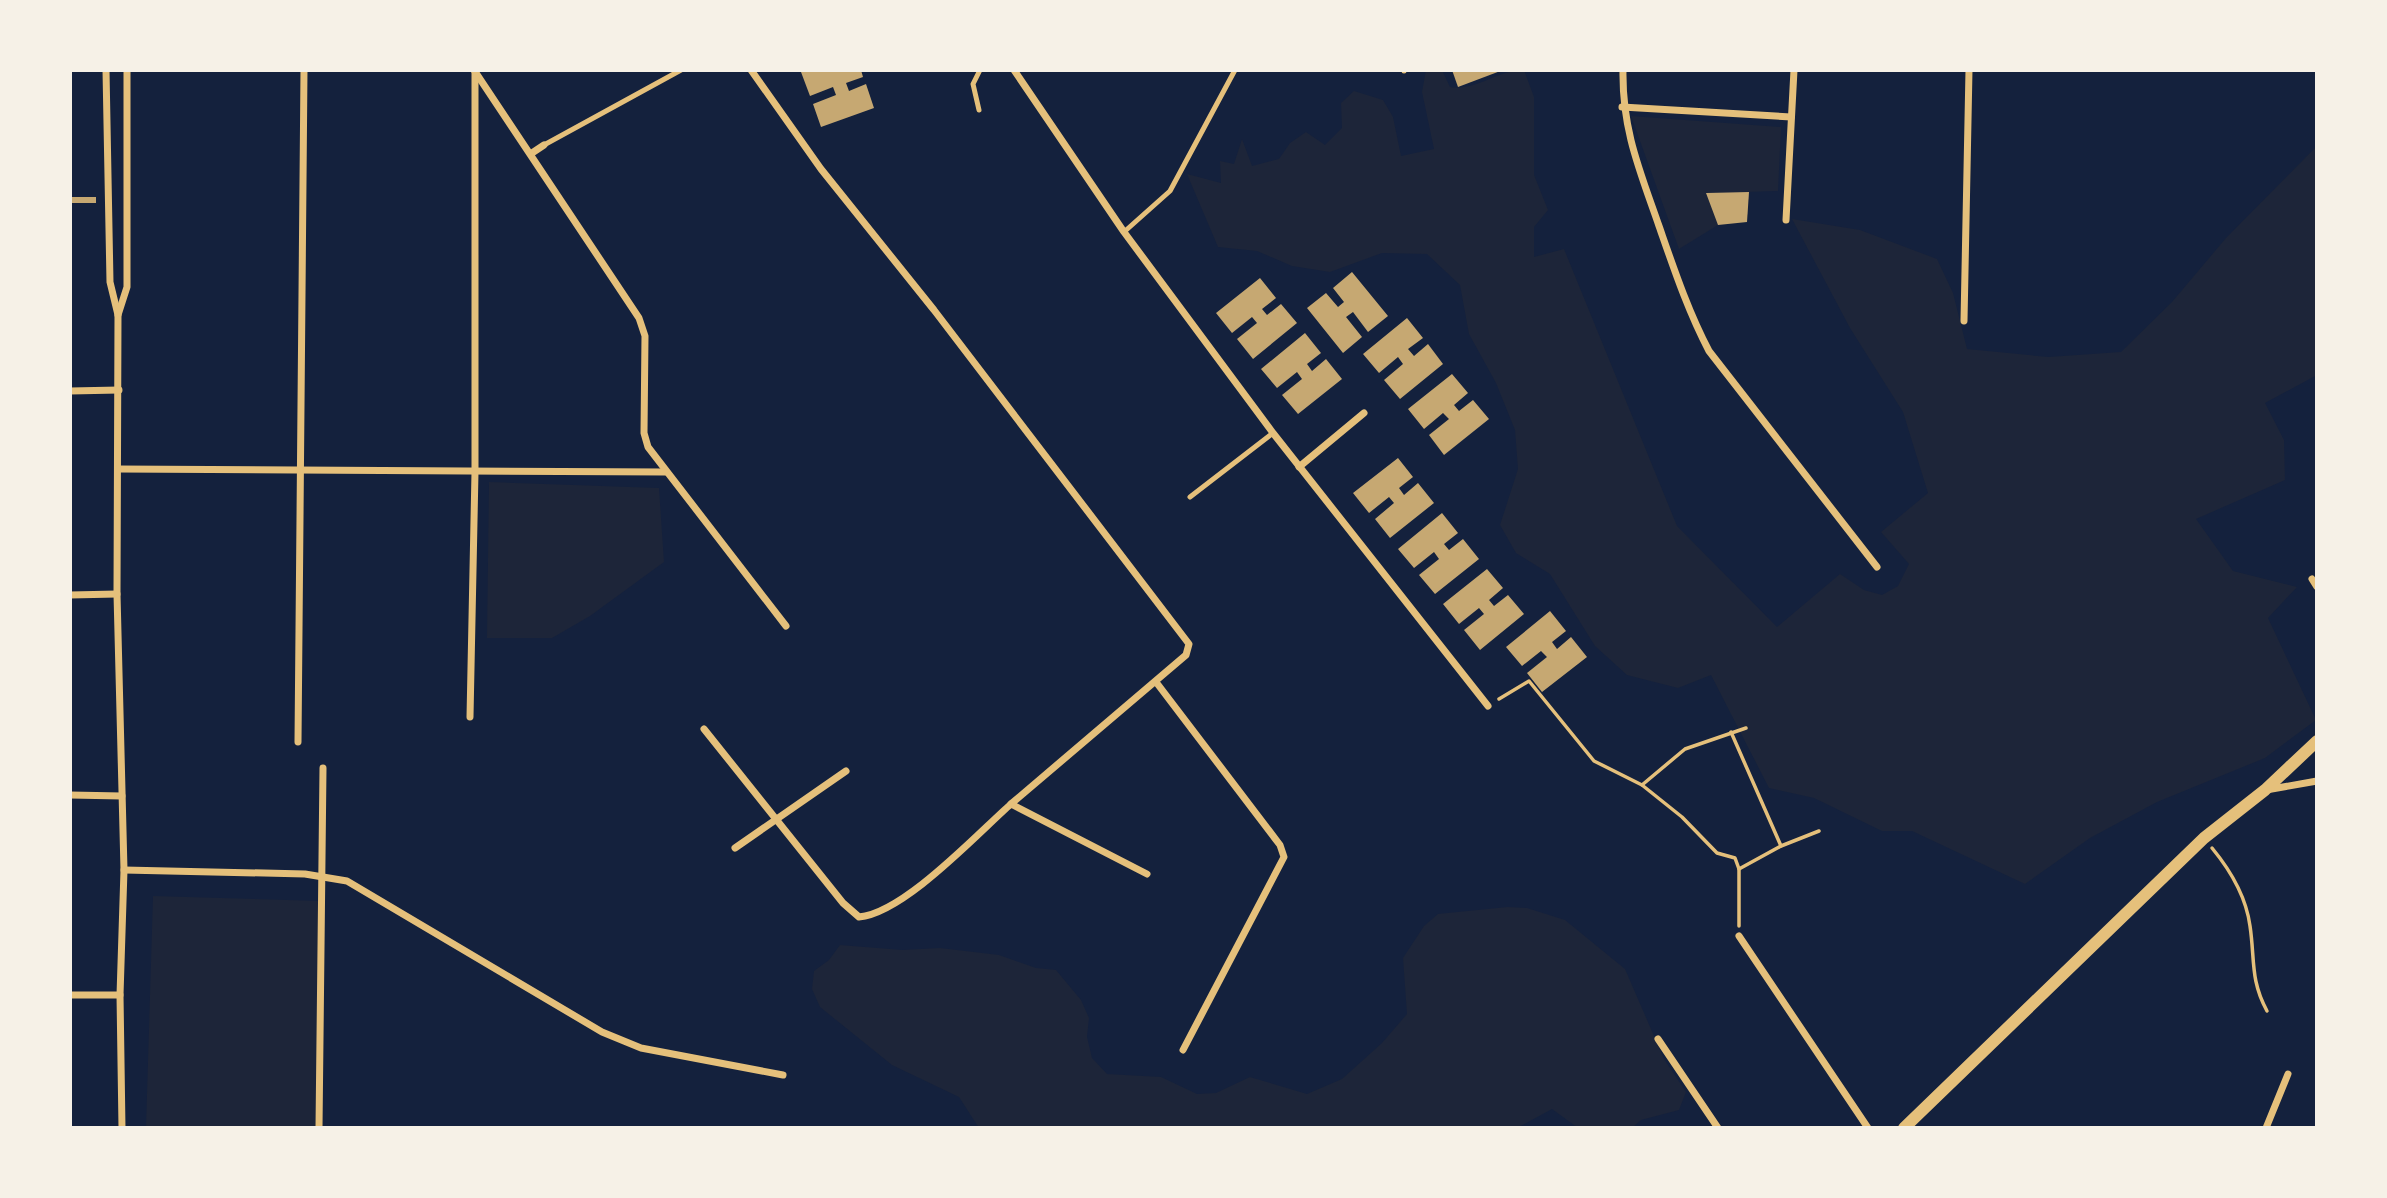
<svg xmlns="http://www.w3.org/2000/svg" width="2387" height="1198" font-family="'Fira Sans',sans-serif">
<rect width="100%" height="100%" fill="#14213d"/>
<!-- green -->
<g fill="#1d2539">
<path d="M1426,70H1442L1450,87C1477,91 1497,70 1524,70L1534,97V175L1548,210L1534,227V257L1564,249L1677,526L1777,627L1840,574L1864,590L1882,595L1898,586L1909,564L1881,532L1928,493L1903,412L1850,328L1792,219L1860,230L1937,259L1953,293L1967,349L2048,357L2121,352L2172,302L2226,238L2317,146V375L2265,403L2284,440L2285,480L2196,519L2233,571L2297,587L2268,618L2316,720L2265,758L2157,802L2090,838L2025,884L1912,831H1882L1814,798L1769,788L1711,675L1678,688L1627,675L1595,646L1550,574L1516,553L1500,525L1518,469L1515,430L1496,383L1469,334L1460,285L1427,254L1382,253L1330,272L1292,266L1257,251L1218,247L1187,174L1221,183L1220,161L1234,164L1242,139L1252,166L1279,159L1290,143L1306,132L1325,145L1342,128L1341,103L1354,91L1383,100L1393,117L1401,156L1434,149L1422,92Z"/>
<polygon points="1631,116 1781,127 1778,191 1706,193 1718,225 1679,249"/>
<polygon points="489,482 659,488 664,562 590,616 552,638 487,638"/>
<polygon points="153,896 321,901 321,1128 146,1128"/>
<polygon points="1508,907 1527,908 1565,920 1625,969 1664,1059 1686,1092 1679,1110 1641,1120 1632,1128 1578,1128 1552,1109 1517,1128 979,1128 959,1097 892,1065 820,1007 812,989 814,971 829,960 840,945 902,950 940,948 999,955 1036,968 1056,970 1081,1000 1089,1018 1087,1037 1092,1058 1107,1074 1161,1077 1197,1094 1216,1093 1250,1077 1307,1094 1342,1079 1382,1043 1407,1014 1403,958 1424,926 1438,914"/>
</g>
<!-- building -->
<g fill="#c6a872">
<polygon points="808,70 861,70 863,77 846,83 849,91 866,84 874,108 821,127 813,104 836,95 833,87 810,96 801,72"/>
<polygon points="1452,70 1503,70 1458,87"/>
<polygon points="1749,192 1747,222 1718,225 1706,193"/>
<rect x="70" y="197" width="26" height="6"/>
<polygon points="1352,272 1388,316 1368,332 1353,312 1346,317 1362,337 1343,353 1307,308 1326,293 1338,307 1344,302 1333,288"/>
<polygon points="1260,278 1276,298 1262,309 1267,315 1281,304 1297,323 1253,359 1237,339 1257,323 1252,317 1232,333 1216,313"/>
<polygon points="1407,318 1423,338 1408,349 1414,356 1428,344 1443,364 1400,399 1384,380 1403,364 1398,357 1379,373 1363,354"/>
<polygon points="1305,333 1321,353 1307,364 1312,371 1326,359 1342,379 1298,414 1282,395 1302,379 1297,372 1277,388 1261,369"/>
<polygon points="1452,374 1468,393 1454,405 1459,411 1473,400 1489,419 1444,455 1429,435 1449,419 1443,413 1424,429 1408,409"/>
<polygon points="1398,458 1413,477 1399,488 1404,495 1418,483 1434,503 1390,538 1375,519 1394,503 1389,497 1369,513 1353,493"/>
<polygon points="1442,513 1458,533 1444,544 1449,550 1463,539 1479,559 1435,594 1419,575 1439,559 1434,552 1414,568 1398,549"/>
<polygon points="1487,569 1503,588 1489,600 1494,606 1508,595 1524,614 1480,650 1464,630 1484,614 1479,608 1459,624 1443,604"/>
<polygon points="1550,611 1566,631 1552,642 1557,649 1571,637 1587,657 1542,692 1527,673 1547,657 1541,651 1522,666 1506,647"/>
</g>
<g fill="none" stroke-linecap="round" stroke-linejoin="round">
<!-- path -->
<g stroke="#e5c07b" stroke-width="3.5">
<polyline points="1499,699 1529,681 1594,761 1642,785 1682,817 1717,853 1735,858 1739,869 1739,926"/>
<polyline points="1731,732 1781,846"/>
<polyline points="1642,785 1685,749 1746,728"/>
<path d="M2212,848C2231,871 2246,896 2250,926C2255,959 2250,980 2267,1011"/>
<polyline points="1739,869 1781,846 1819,831"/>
</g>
<!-- service -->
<g stroke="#e5c07b" stroke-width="5">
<polyline points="1404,70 1404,71"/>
<polyline points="979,110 973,84 980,70"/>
<polyline points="544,145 681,70"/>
<polyline points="1124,232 1170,191 1235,70"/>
<polyline points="1190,497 1273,433"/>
</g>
<!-- minor -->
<g stroke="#e5c07b" stroke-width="7">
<polyline points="106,70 110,282 118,315 117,594 124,870 120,995 122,1128"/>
<polyline points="474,70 639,318 645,336 644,433 648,447 786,626"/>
<polyline points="751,70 821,169 934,310 1189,644 1186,655 1011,804 1147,874"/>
<polyline points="1014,70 1124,232 1273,433 1488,706"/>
<path d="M1623,70C1622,130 1640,171 1659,226C1674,269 1688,311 1709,351L1877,567"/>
<polyline points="1622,107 1791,117"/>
<polyline points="532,153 544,145"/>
<polyline points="1786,220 1794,70"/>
<polyline points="118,315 127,287 127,70"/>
<polyline points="1964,321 1969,70"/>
<polyline points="70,391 119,390"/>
<polyline points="1299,467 1364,413"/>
<polyline points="118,469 665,472"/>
<polyline points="2312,579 2317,587"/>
<polyline points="70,595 117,594"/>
<polyline points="1156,682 1280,845 1284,857 1183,1050"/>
<polyline points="470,717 475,472 475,71"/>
<path d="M704,729L843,903L859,917C904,913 977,834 1011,804"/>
<polyline points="298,742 304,70"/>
<polyline points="2266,790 2317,781"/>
<polyline points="70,795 122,796"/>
<polyline points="735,848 846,771"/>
<polyline points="124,870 305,874 347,881 602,1032 641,1048 783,1075"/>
<polyline points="1739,936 1868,1128"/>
<polyline points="70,995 120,995"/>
<polyline points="1658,1039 1718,1128"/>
<polyline points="319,1128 323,768"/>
<polyline points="2266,1128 2288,1074"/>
</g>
<!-- tertiary -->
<polyline stroke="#e5c07b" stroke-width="12" points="1904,1128 2204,838 2265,790 2317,741"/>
</g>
<!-- border -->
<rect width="2387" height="1198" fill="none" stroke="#f6f1e7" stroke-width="144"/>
</svg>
